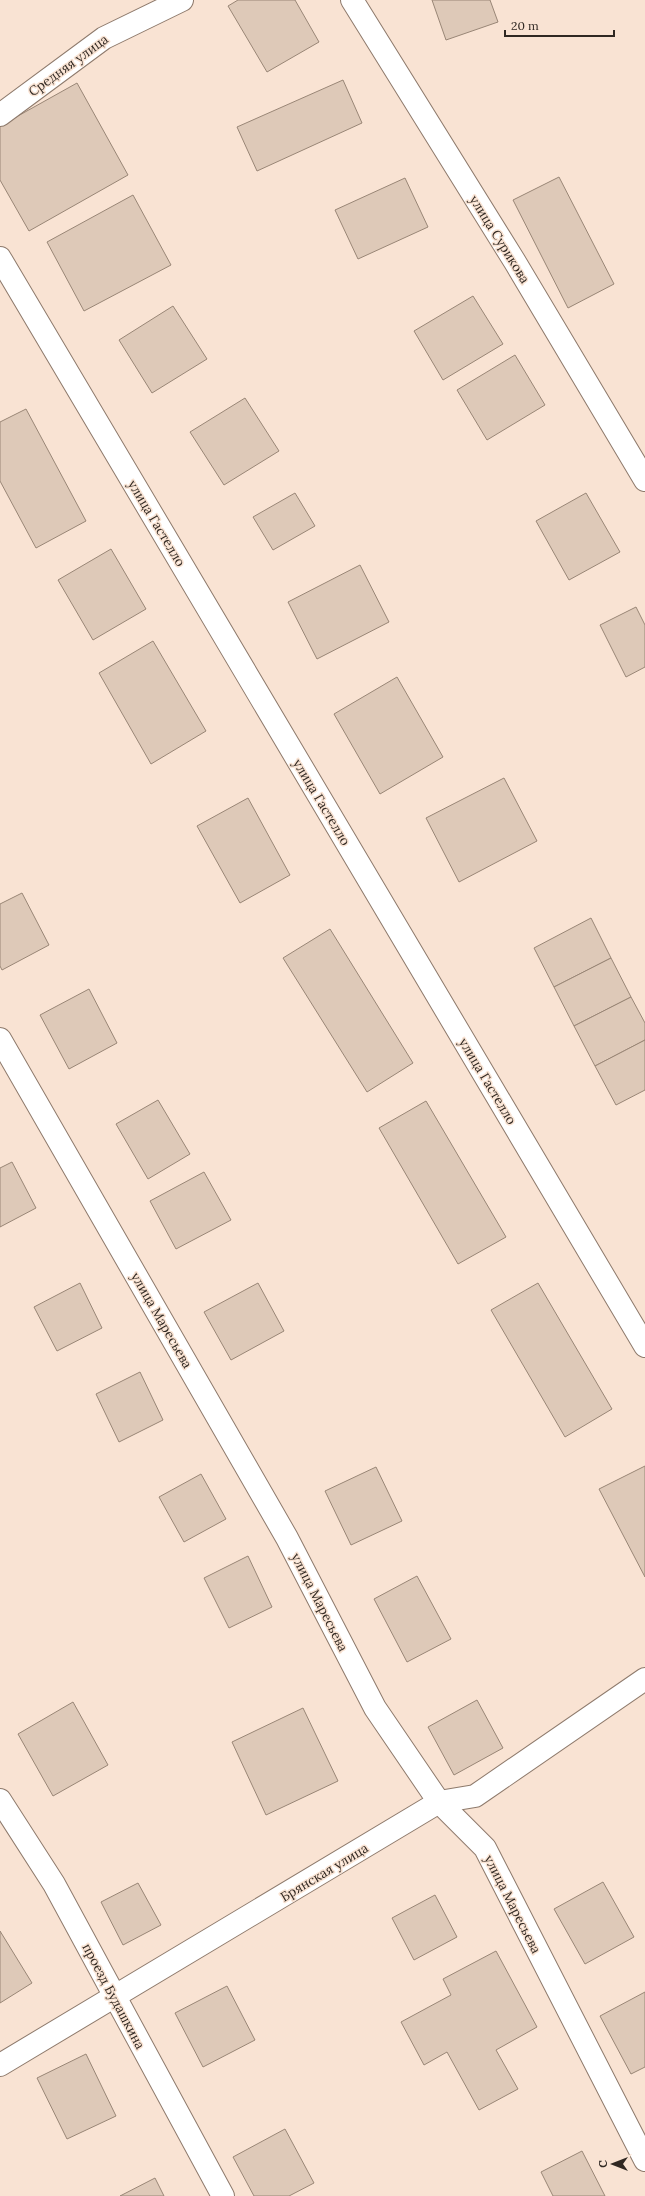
<svg xmlns="http://www.w3.org/2000/svg" width="645" height="2196" font-family="Lora,serif">
<rect width="100%" height="100%" fill="#f9e3d3"/>
<!-- building -->
<g fill="#dec9b8" stroke="#998676">
<polygon points="238,0 295,0 319,42 267,72 228,6"/>
<polygon points="432,0 490,0 498,22 446,40"/>
<polygon points="343,80 362,123 257,171 237,127"/>
<polygon points="77,83 128,175 29,231 0,180 0,126"/>
<polygon points="559,177 614,284 568,308 513,200"/>
<polygon points="405,178 428,227 358,259 335,210"/>
<polygon points="133,195 171,265 84,311 47,242"/>
<polygon points="473,296 503,344 443,380 414,331"/>
<polygon points="173,306 207,359 152,393 119,340"/>
<polygon points="515,355 545,405 487,440 457,390"/>
<polygon points="245,398 279,451 224,485 190,432"/>
<polygon points="26,409 86,521 36,548 0,481 0,422"/>
<polygon points="295,493 315,526 273,550 253,517"/>
<polygon points="586,493 620,552 569,580 536,521"/>
<polygon points="111,549 146,609 93,640 58,580"/>
<polygon points="360,565 389,622 317,659 288,602"/>
<polygon points="636,607 645,625 645,667 626,677 600,625"/>
<polygon points="153,641 206,731 151,764 99,673"/>
<polygon points="397,677 443,757 380,794 334,714"/>
<polygon points="504,778 537,841 459,882 426,818"/>
<polygon points="248,798 290,875 240,903 197,826"/>
<polygon points="22,893 49,945 2,970 0,966 0,904"/>
<polygon points="591,918 611,958 554,987 534,948"/>
<polygon points="330,929 413,1063 367,1092 283,958"/>
<polygon points="611,958 631,997 574,1026 554,987"/>
<polygon points="89,989 117,1043 69,1069 40,1015"/>
<polygon points="631,997 645,1023 645,1040 595,1066 574,1026"/>
<polygon points="645,1040 645,1090 616,1105 595,1066"/>
<polygon points="158,1100 190,1154 148,1179 116,1124"/>
<polygon points="426,1101 506,1237 458,1264 379,1128"/>
<polygon points="12,1162 36,1208 0,1227 0,1168"/>
<polygon points="204,1172 231,1220 176,1249 150,1201"/>
<polygon points="80,1283 102,1328 57,1351 34,1307"/>
<polygon points="258,1283 284,1331 231,1360 204,1312"/>
<polygon points="538,1283 612,1409 565,1437 491,1310"/>
<polygon points="140,1372 163,1420 119,1442 96,1394"/>
<polygon points="645,1466 645,1577 599,1489"/>
<polygon points="376,1467 402,1521 351,1545 325,1491"/>
<polygon points="201,1474 226,1519 184,1542 159,1497"/>
<polygon points="248,1556 272,1607 229,1628 204,1578"/>
<polygon points="417,1576 451,1639 407,1662 374,1599"/>
<polygon points="477,1700 503,1748 454,1775 428,1727"/>
<polygon points="73,1702 108,1765 53,1796 18,1734"/>
<polygon points="303,1708 338,1781 266,1815 232,1742"/>
<polygon points="603,1882 634,1937 585,1964 554,1909"/>
<polygon points="138,1883 161,1925 123,1945 101,1902"/>
<polygon points="435,1895 457,1937 414,1960 392,1918"/>
<polygon points="0,1931 32,1983 0,2003"/>
<polygon points="496,1951 537,2027 496,2050 518,2089 479,2110 447,2052 424,2065 401,2022 451,1995 443,1979"/>
<polygon points="227,1986 255,2040 203,2067 175,2013"/>
<polygon points="645,1992 645,2067 631,2074 600,2016"/>
<polygon points="86,2054 116,2116 67,2139 37,2078"/>
<polygon points="285,2129 314,2183 289,2196 254,2196 233,2157"/>
<polygon points="582,2151 605,2196 553,2196 541,2172"/>
<polygon points="155,2178 164,2196 120,2196"/>
</g>
<g fill="none" stroke-linecap="round" stroke-linejoin="round">
<!-- minor casing -->
<g stroke="#8e7a6c" stroke-width="24">
<g id="minor">
<polyline points="352,0 515,262 645,480"/>
<polyline points="0,115 104,38 182,0"/>
<polyline points="0,258 645,1346"/>
<polyline points="0,1039 287,1538 375,1708 439,1802 485,1848 645,2160"/>
<polyline points="0,1800 54,1884 223,2196"/>
<polyline points="0,2065 439,1802 475,1796 645,1679"/>
</g>
</g>
<!-- minor -->
<use href="#minor" stroke="#fff" stroke-width="22"/>
</g>
<g text-anchor="middle" stroke-width="3" stroke-linejoin="round" paint-order="stroke">
<!-- street labels -->
<g font-size="13" fill="#302822" stroke="#f9e3d3">
<text transform="translate(68 65) rotate(-36)" y="5">Средняя улица</text>
<text transform="translate(500 239) rotate(58)" y="5">улица Сурикова</text>
<text transform="translate(157 523) rotate(59)" y="5">улица Гастелло</text>
<text transform="translate(322 802) rotate(59)" y="5">улица Гастелло</text>
<text transform="translate(488 1081) rotate(59)" y="5">улица Гастелло</text>
<text transform="translate(162 1320) rotate(60)" y="5">улица Маресьева</text>
<text transform="translate(320 1602) rotate(63)" y="5">улица Маресьева</text>
<text transform="translate(324 1872) rotate(-31)" y="5">Брянская улица</text>
<text transform="translate(513 1904) rotate(63)" y="5">улица Маресьева</text>
<text transform="translate(114 1996) rotate(62)" y="5">проезд Будашкина</text>
</g>
</g>
<!-- north arrow -->
<g transform="translate(613 2164) rotate(270)" stroke="#f9e3d3" stroke-width="3" paint-order="stroke">
<path d="M0-3L7 15L0 10L-7 15Z" fill="#302822"/>
<text y="-6" font-size="11" font-weight="bold" text-anchor="middle" fill="#302822">С</text>
</g>
<!-- scale -->
<path d="M505 30v6h109v-6" fill="none" stroke="#302822" stroke-width="2"/>
<text x="511" y="30" font-size="12" fill="#302822" stroke="#f9e3d3" stroke-width="3" paint-order="stroke">20 m</text>
</svg>
